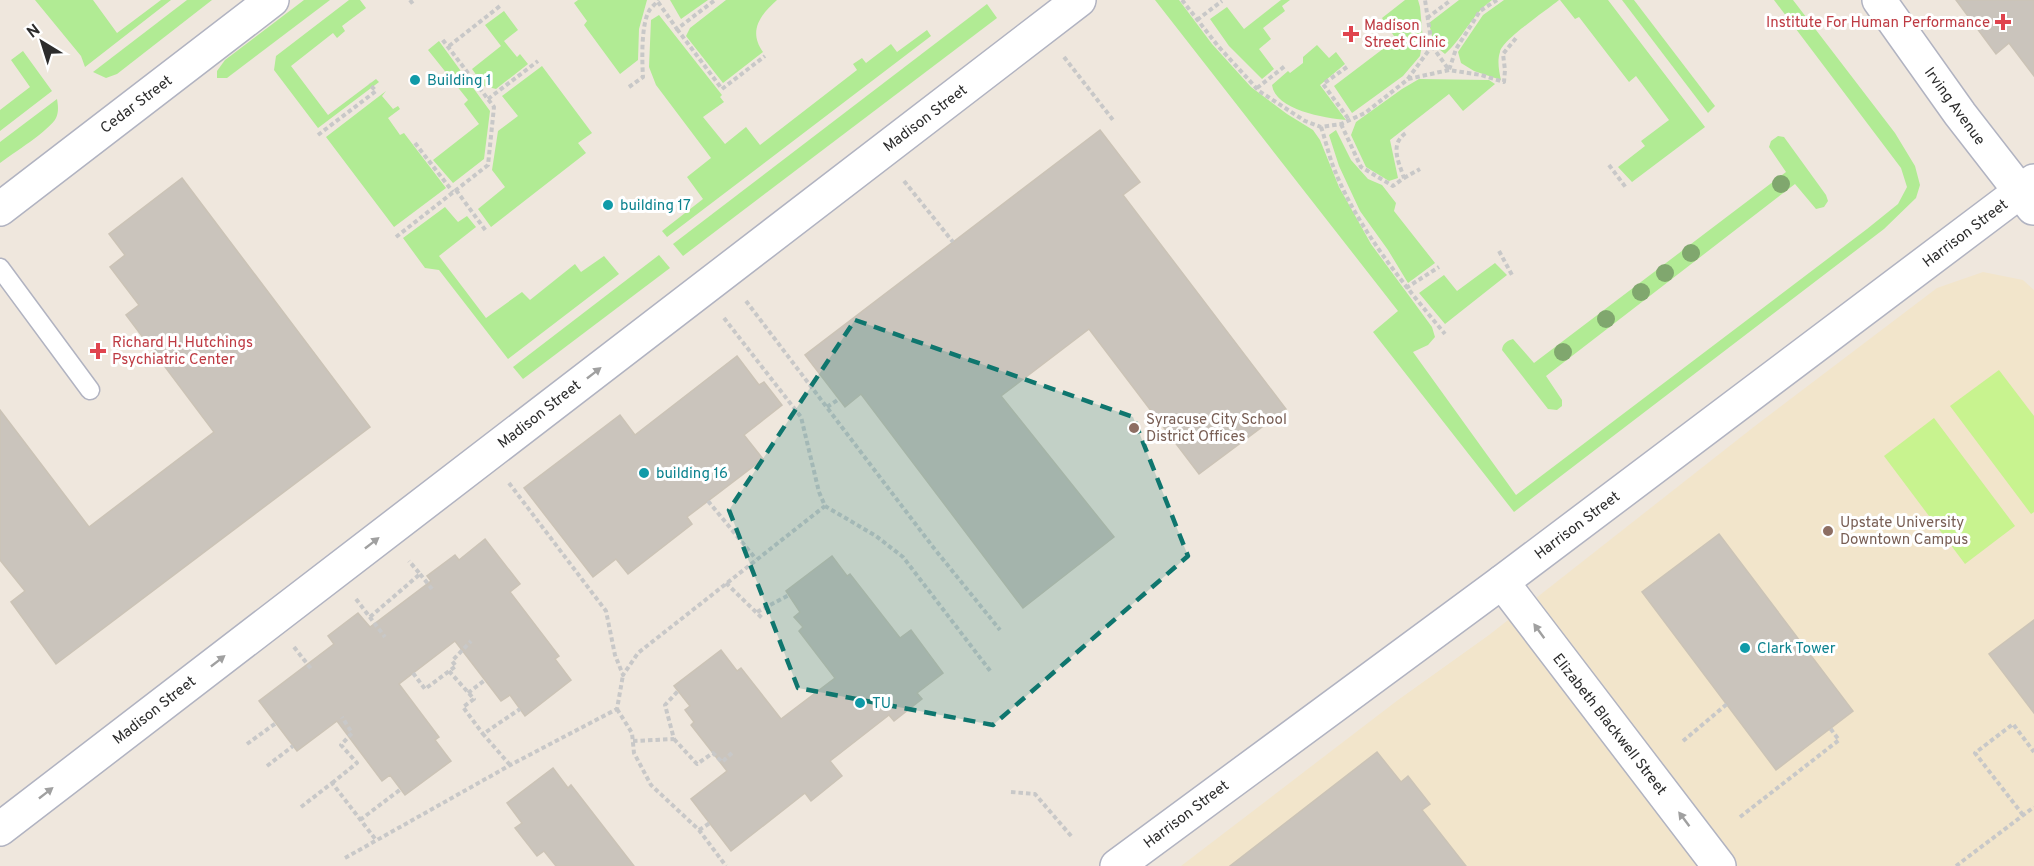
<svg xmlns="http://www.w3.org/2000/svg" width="2034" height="866" font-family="Overpass,sans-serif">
<rect width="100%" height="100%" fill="#efe7dd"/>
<!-- education -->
<polygon fill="#f2e5cb" points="1983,272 2023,280 2034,290 2034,866 1181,866 1398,700 1489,635 1755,426 1937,288"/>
<!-- green -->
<g fill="#b1eb94">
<polygon points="35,0 93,0 117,33 161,0 171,0 85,67 81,56"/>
<polygon points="187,0 212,0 117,74 106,78 93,72"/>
<polygon points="304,0 330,0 227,78 217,78 217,71 225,60"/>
<polygon points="349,0 360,0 366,8 342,26 345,31 337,38 333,33 291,66 328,115 376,79 379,82 318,128 274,70 276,56"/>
<polygon points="578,0 647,0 639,29 638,60 620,74 584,25 587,21 574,3"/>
<polygon points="670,0 708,0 681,19"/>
<path d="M726,0H777C760,15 748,31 763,52L723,83L686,36L690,28Z"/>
<polygon points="1155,0 1179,0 1212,44 1251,87 1287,114 1313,130 1320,140 1339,187 1371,244 1432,327 1435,337 1428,345 1413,352 1516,495 1867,229 1898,204 1907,187 1901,168 1774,0 1793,0 1895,133 1915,166 1920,185 1916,198 1884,229 1514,512 1373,332 1398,311"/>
<polygon points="1281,0 1290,0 1282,6 1285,11 1263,28 1271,39 1259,49 1274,69 1262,79 1229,46 1210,19 1227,7 1244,29"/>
<polygon points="1405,0 1418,0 1420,7 1423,40 1420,56 1403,76 1352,113 1334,86 1396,39 1382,18"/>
<path d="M1459,0H1492C1471,15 1464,37 1445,54L1434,45L1429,23Z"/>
<path d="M1504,0H1559C1547,10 1502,40 1500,52C1497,61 1499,71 1501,80L1474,71L1461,63L1458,52L1483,15Z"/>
<polygon points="1560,0 1608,0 1705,127 1632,182 1618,167 1645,146 1641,141 1669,120 1636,76 1629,82 1579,17 1575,19"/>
<polygon points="1622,0 1634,0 1715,106 1708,113"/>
<polygon points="987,4 997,18 683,256 673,244"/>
<polygon points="504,11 518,30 504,41 517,57 520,54 528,64 496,89 484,86 472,69 501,46 485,25"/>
<polygon points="659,15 722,95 720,97 724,102 703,117 725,144 746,127 760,145 857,70 853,64 862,58 866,63 891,44 897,52 927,30 931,36 667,237 662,231 703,199 687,177 711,158 656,85 649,67 651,20"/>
<polygon points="439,41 490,111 484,159 453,183 433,160 479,124 464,104 468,100 428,50"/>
<path d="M1317,45L1329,58L1336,52L1345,64L1320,85L1346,120C1325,118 1275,110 1272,85L1288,71L1290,73L1303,63V57Z"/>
<polygon points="23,51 52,91 0,131 0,110 30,87 11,60"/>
<polygon points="542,66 592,133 578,143 586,153 491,227 478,209 505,187 492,170 498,131 518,116 502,96"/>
<polygon points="1419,79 1489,80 1495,84 1463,111 1449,94 1390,140 1398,178 1389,181 1366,167 1351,135 1356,122 1402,89"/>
<polygon points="386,91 382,96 393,109 398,106 400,109 388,118 400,135 404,133 446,188 394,227 326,137"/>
<path d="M57,99C58,105 59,112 56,118C50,130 12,154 0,163V142Z"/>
<polygon points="1336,130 1351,160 1368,179 1382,185 1396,203 1394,211 1435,263 1408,283 1388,250 1360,211 1339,166 1329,135"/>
<path d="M1778,136L1784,137L1826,195L1828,201L1824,207L1816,209L1795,184L1546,376L1562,400V406L1557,410L1548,409L1502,350C1503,343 1507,341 1513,339L1534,363L1786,172L1769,147L1771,141Z"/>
<polygon points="445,207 458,222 467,216 476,227 439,256 486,318 522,292 530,300 575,264 581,272 604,256 619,274 508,359 439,270 425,268 403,238"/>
<polygon points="659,255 670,268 523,379 513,367"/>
<polygon points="1495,263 1507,275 1445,324 1419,293 1444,275 1457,291"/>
</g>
<!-- pitch -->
<g fill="#c8f38f">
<polygon points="1999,370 2034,416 2034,512 2031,514 1950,406"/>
<polygon points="1934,418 2015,526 1965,564 1884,456"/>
</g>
<!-- building -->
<g fill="#cac4bc" stroke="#cbc3b6" stroke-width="1.5">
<polygon points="1956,0 2034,0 2034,76 2009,43 1996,54"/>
<polygon points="1100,130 1140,182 1123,195 1286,409 1199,474 1089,329 1001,396 1114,537 1023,608 861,394 845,407 805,355"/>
<polygon points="182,178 370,427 56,664 11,602 25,591 0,560 0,410 89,527 214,432 126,315 139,305 110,267 125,255 109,234"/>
<polygon points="737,356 759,385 764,382 782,405 744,435 763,459 687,517 692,524 628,574 616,559 593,577 524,488 620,415 635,435"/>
<polygon points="1719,534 1853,711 1776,770 1642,592"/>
<polygon points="485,539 520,584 510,592 559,656 555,659 571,680 525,716 510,695 501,701 455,641 399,684 439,737 435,740 451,761 405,795 390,775 382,781 337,721 297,751 259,701 334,644 328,636 358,613 370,627 431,581 427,576 455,555 459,560"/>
<polygon points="832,556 847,576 850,574 900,638 911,630 943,673 917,693 922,699 894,721 889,715 830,761 842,776 811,801 805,793 731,851 691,799 727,771 691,725 694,722 685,710 690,706 674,686 721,650 737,671 741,668 781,719 835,678 799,631 803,627 794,617 800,612 786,591"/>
<polygon points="2034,620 2034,713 1989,654"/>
<polygon points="1377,752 1401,782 1408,776 1430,804 1422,810 1466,866 1230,866"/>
<polygon points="553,768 568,788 571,785 634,866 556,866 544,851 537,856 515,828 522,823 507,803"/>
</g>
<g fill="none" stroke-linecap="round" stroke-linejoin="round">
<!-- service casing -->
<g stroke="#b1b3c1" stroke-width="21">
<polyline id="service" points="0,268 90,390"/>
</g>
<!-- minor casing -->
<g stroke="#b1b3c1" stroke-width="36">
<g id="minor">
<polyline points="0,209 272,0"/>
<polyline points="1502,582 1719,866"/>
<polyline points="0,829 1079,0"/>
</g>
</g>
<!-- tertiary casing -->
<g stroke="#b1b3c1" stroke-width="36">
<g id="tertiary">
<polyline points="1879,0 1960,114 2033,208"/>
<polyline points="1117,866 1502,582 2034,181"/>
</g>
</g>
<!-- path -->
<g stroke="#c8c8c8" stroke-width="4" stroke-dasharray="4.5 3" stroke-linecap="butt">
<polyline points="410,0 413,4"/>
<polyline points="1182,0 1218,46 1259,91 1305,121 1321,127 1341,124 1365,113 1407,80 1432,46 1425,0"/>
<polyline points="658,2 677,29 715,0"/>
<polyline points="1427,18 1451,0"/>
<polyline points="1197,20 1222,1"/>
<polyline points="677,29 722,89 765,56"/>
<polyline points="449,46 500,6"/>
<polyline points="1432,46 1449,70 1456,49 1480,11 1497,0"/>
<polyline points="1064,57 1113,120"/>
<polyline points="1347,67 1323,84 1350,121"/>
<polyline points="1408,79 1449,70 1481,75 1504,82 1505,70 1503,54 1516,38"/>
<path d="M629,87L643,77C642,61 641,25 649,11C651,7 656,4 658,0"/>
<polyline points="1257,88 1285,66"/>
<polyline points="488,99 538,61"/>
<path d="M1341,124L1361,167L1393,186L1404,178C1399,163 1389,144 1406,133"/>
<path d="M1321,127C1326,141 1329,157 1335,171C1358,229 1405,286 1445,334"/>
<polyline points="318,135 376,91 369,84"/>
<polyline points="415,143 453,192"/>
<polyline points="1609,165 1627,189"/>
<polyline points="1404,178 1420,169"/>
<polyline points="904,181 953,242"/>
<polyline points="456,190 486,231"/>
<polyline points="396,237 488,165 494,107 442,39"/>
<polyline points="1499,251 1512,275"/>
<polyline points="1406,288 1439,267"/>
<polyline points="746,301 933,547 1000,630"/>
<polyline points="724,318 801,417 819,492 825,506 876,536 903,557 991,672"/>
<polyline points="827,407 839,399"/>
<polyline points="509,483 606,611 615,655 623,675 638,653 825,506"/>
<polyline points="708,501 756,559"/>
<polyline points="420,574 432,589"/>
<polyline points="726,583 762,618"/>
<polyline points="356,599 385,637"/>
<polyline points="757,612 789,595"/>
<polyline points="370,617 420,574 409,561"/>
<polyline points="294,647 312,670"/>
<polyline points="449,671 474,699 463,707 483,734"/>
<polyline points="413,673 425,689 456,666 452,661 471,641"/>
<polyline points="468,693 485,680"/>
<polyline points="617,709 632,733 634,753 651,785 699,830 726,866"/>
<polyline points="674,739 697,764 713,753 722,762 733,752"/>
<polyline points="633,741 674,739 665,705 678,691"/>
<polyline points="1683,741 1727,704"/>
<polyline points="247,744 276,723"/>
<polyline points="510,765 483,734 520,709"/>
<polyline points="267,766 293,746"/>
<polyline points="332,783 357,763 341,745 352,733 342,717"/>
<polyline points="1011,792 1035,794 1072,837"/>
<polyline points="301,807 332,783 376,840"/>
<polyline points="2023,815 1975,753 2013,724 2034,752"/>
<polyline points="1740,817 1839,740 1830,728"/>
<polyline points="360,820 401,789"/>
<polyline points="699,830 710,823"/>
<polyline points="345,858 514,763 617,709 623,675"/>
<polyline points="1956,866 2034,807"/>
</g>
<!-- service -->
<use href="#service" stroke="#fff" stroke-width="18"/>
<!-- minor -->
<use href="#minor" stroke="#fff" stroke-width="33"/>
<!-- tertiary -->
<use href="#tertiary" stroke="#fff" stroke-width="33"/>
</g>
<!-- trees -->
<g fill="#80a76e">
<circle cx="1781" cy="184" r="9"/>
<circle cx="1691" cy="253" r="9"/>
<circle cx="1665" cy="273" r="9"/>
<circle cx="1641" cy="292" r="9"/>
<circle cx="1606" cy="319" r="9"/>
<circle cx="1563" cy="352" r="9"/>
</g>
<!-- one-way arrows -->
<defs><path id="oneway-solid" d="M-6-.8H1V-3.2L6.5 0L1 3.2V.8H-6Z" transform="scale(1.5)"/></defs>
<g fill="#a0a0a0">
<use href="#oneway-solid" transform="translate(594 373) rotate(-38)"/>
<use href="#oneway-solid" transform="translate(372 543) rotate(-38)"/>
<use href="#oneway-solid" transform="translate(1539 631) rotate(-126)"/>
<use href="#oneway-solid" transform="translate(218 661) rotate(-38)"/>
<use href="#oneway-solid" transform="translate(46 793) rotate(-38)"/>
<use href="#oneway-solid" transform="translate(1684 819) rotate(-127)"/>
</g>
<!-- marked area -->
<path fill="#0f766e" fill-opacity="0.2" stroke="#0f766e" stroke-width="4.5" stroke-dasharray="12 8" stroke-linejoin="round" d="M855,320L1133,417L1188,556L993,725L798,688L729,510Z"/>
<!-- markers -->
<g fill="#e0444e" stroke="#fff" stroke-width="2">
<path d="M2000 13h6v6h6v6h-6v6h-6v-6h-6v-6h6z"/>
<path d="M1348 25h6v6h6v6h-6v6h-6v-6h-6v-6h6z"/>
<path d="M95 342h6v6h6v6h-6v6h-6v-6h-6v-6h6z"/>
</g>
<g fill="#0f9aa8" stroke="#fff" stroke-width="2">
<circle cx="415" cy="80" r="6"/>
<circle cx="608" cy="205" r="6"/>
<circle cx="644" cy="473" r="6"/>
<circle cx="1745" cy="648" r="6"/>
<circle cx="860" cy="703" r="6"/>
</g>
<g fill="#8d6e63" stroke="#fff" stroke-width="2">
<circle cx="1134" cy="428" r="6"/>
<circle cx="1828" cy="531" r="6"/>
</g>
<g text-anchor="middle" stroke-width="6" stroke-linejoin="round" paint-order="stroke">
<!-- health labels -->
<g font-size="15" fill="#be3a42" stroke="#fff" text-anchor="start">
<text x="1990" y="27" text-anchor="end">Institute For Human Performance</text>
<text x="1364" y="30">Madison<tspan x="1364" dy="17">Street Clinic</tspan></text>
<text x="112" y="347">Richard H. Hutchings<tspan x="112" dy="17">Psychiatric Center</tspan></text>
</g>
<!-- culture labels -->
<g font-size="15" fill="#0d838f" stroke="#fff" text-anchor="start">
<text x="427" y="85">Building 1</text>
<text x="620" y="210">building 17</text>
<text x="656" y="478">building 16</text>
<text x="1757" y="653">Clark Tower</text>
<text x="872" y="708">TU</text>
</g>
<!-- street labels -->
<g font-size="15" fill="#2c2c2c" stroke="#fff">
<text transform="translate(136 104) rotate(-37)" y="5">Cedar Street</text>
<text transform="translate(1955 106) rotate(54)" y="5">Irving Avenue</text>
<text transform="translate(925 118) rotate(-37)" y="5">Madison Street</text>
<text transform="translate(1965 233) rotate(-37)" y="5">Harrison Street</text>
<text transform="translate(539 414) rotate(-38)" y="5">Madison Street</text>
<text transform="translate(1577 525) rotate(-37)" y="5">Harrison Street</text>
<text transform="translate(154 710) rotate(-38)" y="5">Madison Street</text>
<text transform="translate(1610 724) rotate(52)" y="5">Elizabeth Blackwell Street</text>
<text transform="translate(1186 814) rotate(-37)" y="5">Harrison Street</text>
</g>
<!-- education labels -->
<g font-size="15" fill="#785e54" stroke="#fff" text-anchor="start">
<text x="1146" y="424">Syracuse City School<tspan x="1146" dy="17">District Offices</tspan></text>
<text x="1840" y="527">Upstate University<tspan x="1840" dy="17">Downtown Campus</tspan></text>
</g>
</g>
<!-- north arrow -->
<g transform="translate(42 42) rotate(322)" stroke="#ffffff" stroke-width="4.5" paint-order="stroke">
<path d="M0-4.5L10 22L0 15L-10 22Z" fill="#2c2c2c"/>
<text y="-9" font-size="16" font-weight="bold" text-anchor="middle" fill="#2c2c2c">N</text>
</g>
</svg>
